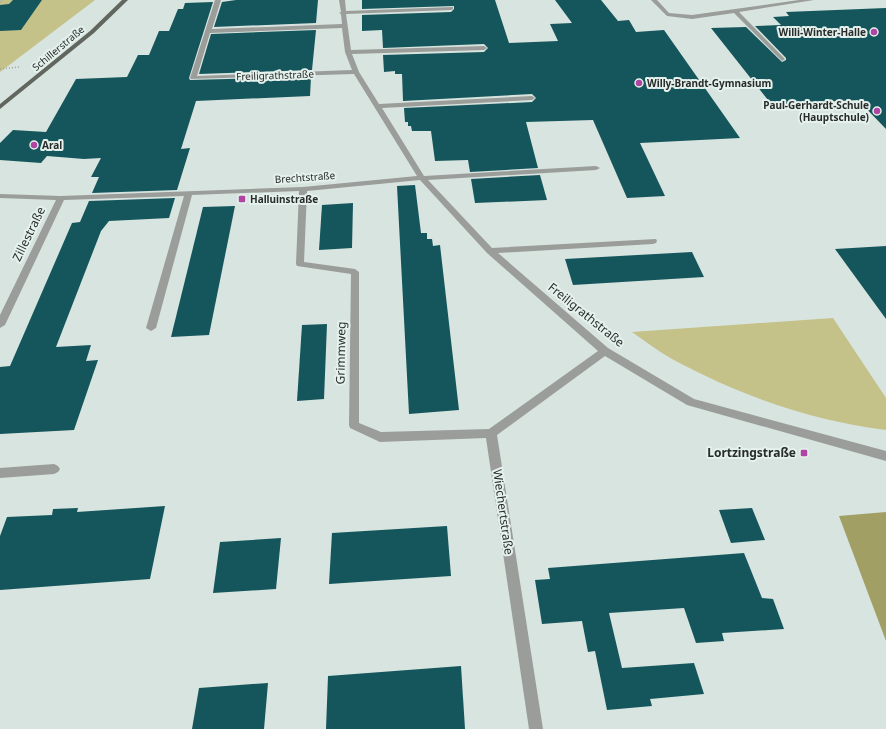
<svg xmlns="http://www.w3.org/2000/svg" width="886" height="729" font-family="'Noto Sans',sans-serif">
<rect width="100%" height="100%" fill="#d8e4df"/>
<!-- green -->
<g fill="#c4c288">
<polygon points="0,0 95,0 0,72"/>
<path d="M833,318L886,398V430C809,420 741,396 672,359C658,351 645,341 632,332Z"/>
</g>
<!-- forest -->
<polygon fill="#a19f64" points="886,512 886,641 839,516"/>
<!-- building -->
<g fill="#15565c">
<polygon points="13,0 42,0 21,30 0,31 0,5 9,4"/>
<polygon points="236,0 318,0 316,23 214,27 222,2"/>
<polygon points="362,0 495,0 509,43 558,41 550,24 572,23 555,0 601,0 618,21 629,20 636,32 664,30 740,138 640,143 665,196 627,198 593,120 526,122 538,168 470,172 468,160 435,161 431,131 412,131 411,126 408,126 408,122 405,122 404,108 532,102 536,98 532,94 403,101 402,74 395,74 395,71 384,72 383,55 484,52 488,48 484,44 383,48 382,30 362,31 362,15 451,12 454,9 454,6 362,9"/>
<polygon points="213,2 189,78 190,80 311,77 310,96 196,101 181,149 190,148 177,190 92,193 99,177 91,177 101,158 84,159 47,156 41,163 0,160 0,143 13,130 46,132 76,79 127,77 138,55 149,55 159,31 169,31 178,9 183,9 185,3"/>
<polygon points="886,8 886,129 858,100 772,105 711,28 746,27 782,62 786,60 786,58 755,26 781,25 773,17 789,16 786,12"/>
<polygon points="316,30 312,70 199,74 211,34"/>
<polygon points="540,175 547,200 475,203 471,179"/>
<polygon points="415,185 421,233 427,233 427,239 432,239 433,246 440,245 459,410 409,414 397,186"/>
<polygon points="175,198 169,218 109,221 101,231 56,347 91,345 86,361 98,360 74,430 0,434 0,367 10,366 72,223 80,222 89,201"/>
<polygon points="353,203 352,248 319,250 322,205"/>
<polygon points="235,206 209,335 171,337 203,207"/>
<polygon points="886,246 886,319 835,249"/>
<polygon points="692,252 704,277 573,285 565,259"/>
<polygon points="327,324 324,399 297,401 302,325"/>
<polygon points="165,506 150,579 0,590 0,536 7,517 52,515 53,509 78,508 77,512"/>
<polygon points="752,508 765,540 731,543 719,510"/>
<polygon points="447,526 451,576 329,584 332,533"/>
<polygon points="281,538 276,589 213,593 220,542"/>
<polygon points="744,553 762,598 773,599 784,629 722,633 724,641 696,643 684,608 609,613 622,668 694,663 704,694 650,699 652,706 607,710 595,651 588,652 582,621 542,624 535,580 550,579 548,568"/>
<polygon points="461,666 465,729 326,729 328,676"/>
<polygon points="268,683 264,729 192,729 199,688"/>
</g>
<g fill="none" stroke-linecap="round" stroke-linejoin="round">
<!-- path -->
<g stroke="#9da6a2" stroke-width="1.5" stroke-dasharray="1 2" stroke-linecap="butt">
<polyline points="0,2 3,0"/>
<polyline points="0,69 19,67"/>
</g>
<!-- minor -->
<g fill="#9a9d9a" fill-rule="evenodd">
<path d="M215,0H221L212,29L342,24L341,14L339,13L341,12L339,0H345L346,11L453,7V9L451,10L346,14L351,50L484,46L487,48L484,50L352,54L359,72L379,104L532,96L535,98L532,100L382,108L424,176L596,166L600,168L596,170L428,180L492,248L656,239L657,241L656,243L653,244L498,253L608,348L694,399L886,451V461L687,405L605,356L497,435L543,729H529L486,438L380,442L350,428L349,425L351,274L297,266L296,264L299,191L192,195L156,328L151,331L146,328L184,196L64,200L5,325L0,328V315L56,200L0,198V194L61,196L303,187L417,176L354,74L191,79L190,78ZM342,28L345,52L352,70L197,76L210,33ZM420,180L487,253L598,351L489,429L381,432L359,423V272L355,269L304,262L307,191Z"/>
<polygon points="651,0 657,0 669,13 692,15 799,0 814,0 739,12 784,58 785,59 782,61 734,13 692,19 667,16"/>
<polygon points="54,464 58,466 60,469 58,472 54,474 0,478 0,468"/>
</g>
<!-- major -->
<polygon fill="#61665f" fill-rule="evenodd" points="122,0 128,0 94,33 0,109 0,104 90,31"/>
</g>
<!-- markers -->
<g fill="#b044a3" stroke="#e5f1ed" stroke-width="1.5">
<circle cx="874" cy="32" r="4"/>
<circle cx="639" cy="83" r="4"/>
<circle cx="877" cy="111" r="4"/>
<circle cx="34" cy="145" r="4"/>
<rect x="238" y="195" width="8" height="8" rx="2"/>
<rect x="800" y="449" width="8" height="8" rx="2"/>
</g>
<g text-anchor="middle" stroke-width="4" stroke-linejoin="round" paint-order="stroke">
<!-- far-poi labels -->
<g font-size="10" font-weight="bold" fill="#282c2a" stroke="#e5f1ed" text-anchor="start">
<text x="866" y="36" text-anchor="end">Willi-Winter-Halle</text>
<text x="647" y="87">Willy-Brandt-Gymnasium</text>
<text x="869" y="109" text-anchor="end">Paul-Gerhardt-Schule<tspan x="869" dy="12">(Hauptschule)</tspan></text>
<text x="42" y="149">Aral</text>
<text x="250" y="203">Halluinstraße</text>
</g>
<!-- far-street labels -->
<g font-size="10" fill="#282c2a" stroke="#e5f1ed">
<text transform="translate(58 48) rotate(-40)" y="4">Schillerstraße</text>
<text transform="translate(275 75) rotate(-2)" y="4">Freiligrathstraße</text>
<text transform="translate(305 177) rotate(-4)" y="4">Brechtstraße</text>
</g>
<!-- street labels -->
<g font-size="12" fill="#282c2a" stroke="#e5f1ed">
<text transform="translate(29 234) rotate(-64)" y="4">Zillestraße</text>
<text transform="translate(586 315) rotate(39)" y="4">Freiligrathstraße</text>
<text transform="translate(341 353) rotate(-89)" y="4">Grimmweg</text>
<text transform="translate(503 512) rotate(82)" y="4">Wiechertstraße</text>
</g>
<!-- poi labels -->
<g font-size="12" font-weight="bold" fill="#282c2a" stroke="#e5f1ed" text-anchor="end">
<text x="796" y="457">Lortzingstraße</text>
</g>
</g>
</svg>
